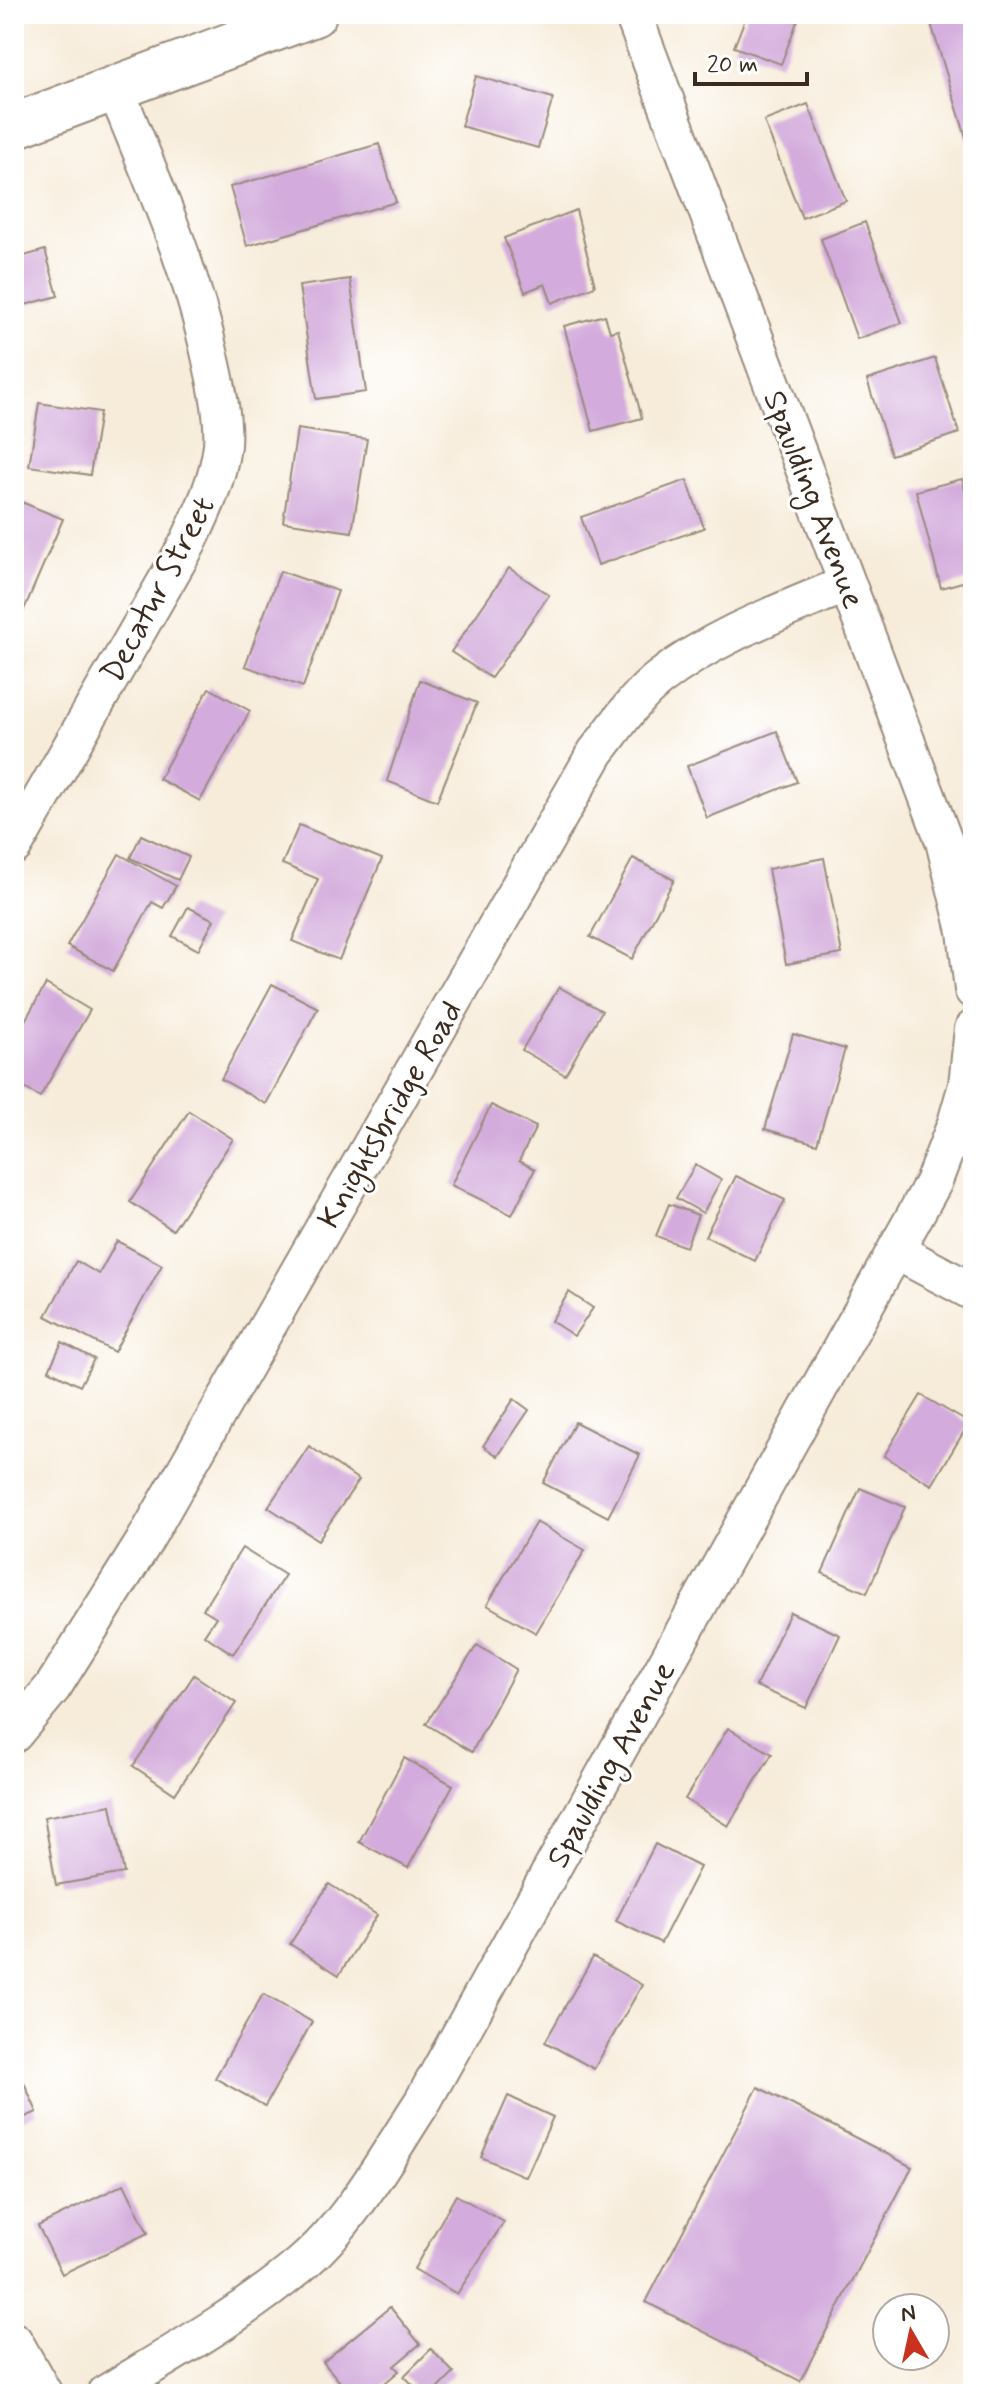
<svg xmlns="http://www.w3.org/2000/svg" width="987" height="2408" font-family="Mynerve,sans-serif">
<rect width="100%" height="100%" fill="#fff"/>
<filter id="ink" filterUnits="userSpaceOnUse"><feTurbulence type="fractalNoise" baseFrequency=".0125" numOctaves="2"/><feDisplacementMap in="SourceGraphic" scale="16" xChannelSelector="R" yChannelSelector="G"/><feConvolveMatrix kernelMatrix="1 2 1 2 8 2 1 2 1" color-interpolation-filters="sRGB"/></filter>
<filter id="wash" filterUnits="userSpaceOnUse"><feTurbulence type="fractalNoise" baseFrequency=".006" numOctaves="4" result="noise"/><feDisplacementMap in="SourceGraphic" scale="32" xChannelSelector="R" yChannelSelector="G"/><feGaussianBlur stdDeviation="1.8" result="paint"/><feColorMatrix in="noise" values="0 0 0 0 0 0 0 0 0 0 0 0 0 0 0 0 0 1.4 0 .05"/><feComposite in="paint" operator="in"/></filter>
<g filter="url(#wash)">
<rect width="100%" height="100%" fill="#f7ecda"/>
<g id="blocks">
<!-- building -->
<g fill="#d3abdc">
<polygon points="747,14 800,14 781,64 734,47"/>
<polygon points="928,14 973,14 973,146 969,147"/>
<polygon points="476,76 553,98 538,148 461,126"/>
<polygon points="808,104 846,201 802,218 764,121"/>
<polygon points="379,144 396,202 247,246 230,187"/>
<polygon points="576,210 595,286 552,303 545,284 525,292 504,238"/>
<polygon points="865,222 902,323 857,339 821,239"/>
<polygon points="45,250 58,296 14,308 14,259"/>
<polygon points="350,279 366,392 316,399 299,286"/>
<polygon points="605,315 610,332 618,330 642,418 593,431 564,326"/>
<polygon points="935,358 959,433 891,455 867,380"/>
<polygon points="39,403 100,412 90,475 29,466"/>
<polygon points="297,429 367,439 352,532 283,522"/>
<polygon points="962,479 973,522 973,579 941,588 916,491"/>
<polygon points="687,480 704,528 598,565 581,517"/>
<polygon points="14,499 63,519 23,612 14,608"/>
<polygon points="509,568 549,595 491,678 451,652"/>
<polygon points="280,571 338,591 303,687 245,666"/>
<polygon points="420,680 477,703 437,801 387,781"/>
<polygon points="209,688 250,711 200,801 159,779"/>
<polygon points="777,731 797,782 707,818 687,766"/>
<polygon points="299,825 382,859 339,960 292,941 318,879 282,864"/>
<polygon points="141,835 189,857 178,880 130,858"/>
<polygon points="119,854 176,886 163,908 152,902 113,971 67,946"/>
<polygon points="633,858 674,880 632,959 590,937"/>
<polygon points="824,858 842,954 786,964 768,869"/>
<polygon points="188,907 214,920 198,950 172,936"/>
<polygon points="46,984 90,1010 40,1097 14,1082 14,1040"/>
<polygon points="272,984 318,1008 266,1104 221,1079"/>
<polygon points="559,987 602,1011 565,1075 522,1050"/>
<polygon points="793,1034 845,1049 817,1144 765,1129"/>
<polygon points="491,1105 536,1127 519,1161 535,1169 512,1215 451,1185"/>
<polygon points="189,1111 233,1139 173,1230 130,1202"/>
<polygon points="695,1165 721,1180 703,1213 676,1198"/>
<polygon points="736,1176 785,1200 755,1261 705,1236"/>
<polygon points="669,1204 698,1215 686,1247 656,1236"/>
<polygon points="117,1241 162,1265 114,1352 46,1316 76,1261 99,1274"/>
<polygon points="569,1292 593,1308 574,1336 551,1321"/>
<polygon points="62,1342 94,1359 80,1386 49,1370"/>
<polygon points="921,1395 969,1423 932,1485 884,1456"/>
<polygon points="514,1399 529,1410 498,1456 483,1446"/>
<polygon points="575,1422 640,1455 608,1517 543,1483"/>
<polygon points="309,1446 359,1480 318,1540 268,1507"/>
<polygon points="860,1488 905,1507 867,1593 822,1573"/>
<polygon points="536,1522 585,1550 536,1633 487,1605"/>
<polygon points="242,1548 285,1575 233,1654 204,1635 216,1617 203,1609"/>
<polygon points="790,1612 840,1635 806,1708 756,1686"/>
<polygon points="477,1645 516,1669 472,1752 426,1724"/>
<polygon points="194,1675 236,1703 175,1794 133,1766"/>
<polygon points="728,1728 772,1754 728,1826 685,1799"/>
<polygon points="404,1758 453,1785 408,1868 359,1842"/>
<polygon points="111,1805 124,1873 56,1885 44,1817"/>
<polygon points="655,1844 700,1867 661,1943 616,1921"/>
<polygon points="329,1884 377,1915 339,1975 290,1944"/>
<polygon points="593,1957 642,1985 594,2069 545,2042"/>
<polygon points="263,1994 312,2022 265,2106 215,2078"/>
<polygon points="14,2060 37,2112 14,2122"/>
<polygon points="758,2087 912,2167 800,2381 646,2302"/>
<polygon points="508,2096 553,2117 526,2177 481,2157"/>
<polygon points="124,2184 148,2233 62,2274 38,2226"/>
<polygon points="456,2195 504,2222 457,2294 414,2269"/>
<polygon points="390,2307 420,2344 394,2366 399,2371 372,2394 350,2394 323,2362"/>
<polygon points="431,2349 454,2373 433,2394 422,2394 404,2376"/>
</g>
</g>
</g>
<g filter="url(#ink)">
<use href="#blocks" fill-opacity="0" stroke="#998b7c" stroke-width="2"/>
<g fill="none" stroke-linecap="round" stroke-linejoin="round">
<!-- minor casing -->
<g stroke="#998b7c" stroke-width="40">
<g id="minor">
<polyline points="633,14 944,841 966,931 973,990"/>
<path d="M14,846L188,543C203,511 218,480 222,445C224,416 217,387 211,360C191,266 151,177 115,88"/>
<polyline points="896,1251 973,1292"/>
<path d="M14,1734L53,1687L144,1542L596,752C616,727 634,698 660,678C715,635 783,611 847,584"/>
<polyline points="14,2341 44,2394"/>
<path d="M105,2394C171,2354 239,2316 299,2266C350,2224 387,2156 423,2101L933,1183L956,1123L967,1085L973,1029"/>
</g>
</g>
<!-- tertiary casing -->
<g stroke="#998b7c" stroke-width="48">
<polyline id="tertiary" points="14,126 314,14"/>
</g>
<!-- minor -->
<use href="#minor" stroke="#fff" stroke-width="36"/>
<!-- tertiary -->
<use href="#tertiary" stroke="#fff" stroke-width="44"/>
</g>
</g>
<g text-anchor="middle" stroke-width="6" stroke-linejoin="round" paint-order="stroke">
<!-- street labels -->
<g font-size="32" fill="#3b2a1e" stroke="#fff">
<text transform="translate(815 499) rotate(69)" y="11">Spaulding Avenue</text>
<text transform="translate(157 589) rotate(-62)" y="11">Decatur Street</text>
<text transform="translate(389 1114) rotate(-60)" y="11">Knightsbridge Road</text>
<text transform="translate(610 1764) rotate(-61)" y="11">Spaulding Avenue</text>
</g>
</g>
<!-- margin -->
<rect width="987" height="2408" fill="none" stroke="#fff" stroke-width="48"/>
<!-- north arrow -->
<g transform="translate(911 2332) rotate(351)"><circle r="38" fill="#ffffff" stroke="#b1aaa5" stroke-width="2"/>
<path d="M0-6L14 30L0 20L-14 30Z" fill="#c8321e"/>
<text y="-12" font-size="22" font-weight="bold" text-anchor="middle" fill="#3b2a1e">N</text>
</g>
<!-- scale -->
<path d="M695 72v12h112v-12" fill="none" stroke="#3b2a1e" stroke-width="4"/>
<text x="707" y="72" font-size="24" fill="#3b2a1e" stroke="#ffffff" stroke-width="6" paint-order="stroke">20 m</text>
</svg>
